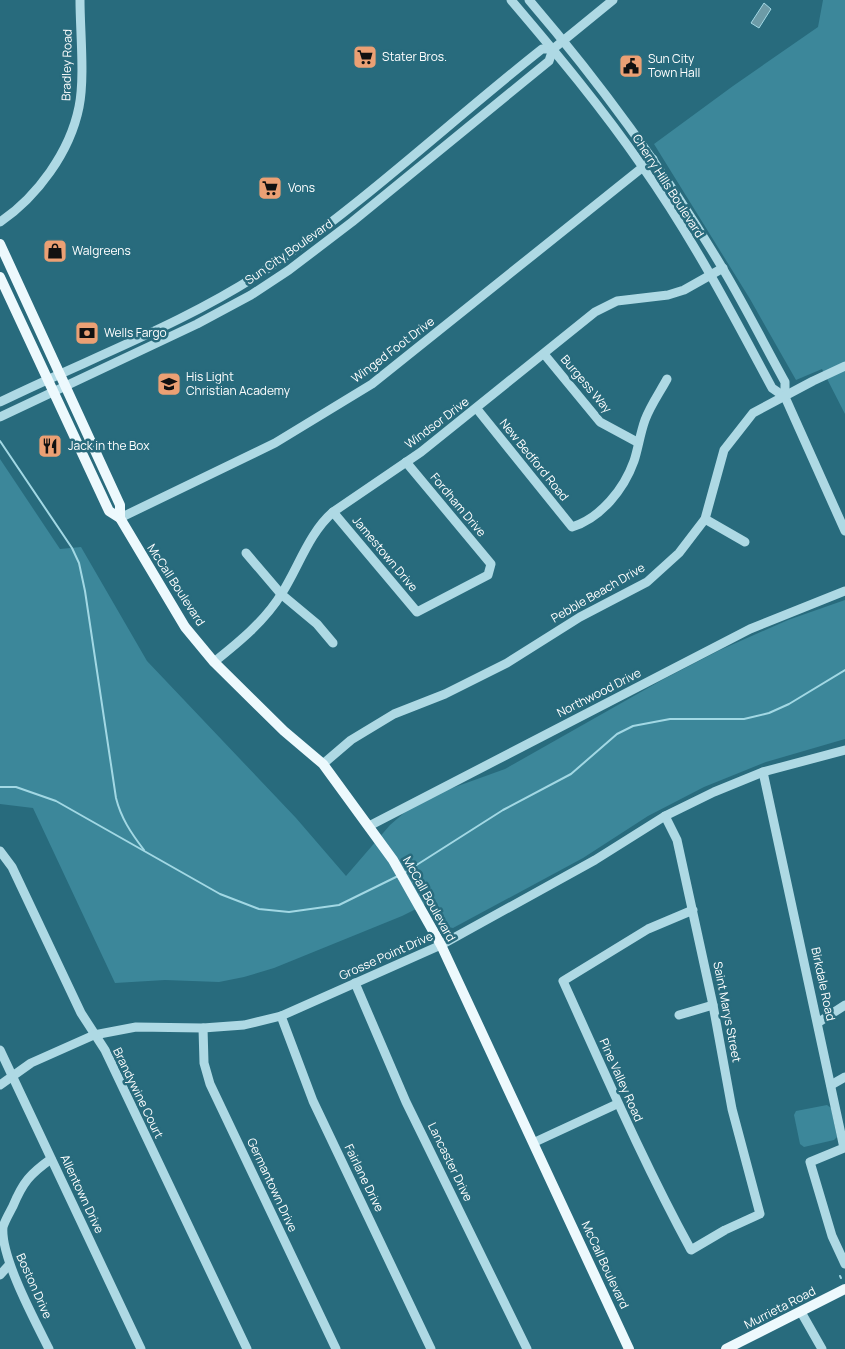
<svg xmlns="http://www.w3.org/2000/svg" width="845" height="1349" font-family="Manrope,sans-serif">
<rect width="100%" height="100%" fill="#286b7d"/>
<!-- green -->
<g fill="#3c879a">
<polygon points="823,0 845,0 845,414 822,369 796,380 750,299 654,144 733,86 818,27"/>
<polygon points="0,459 60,549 81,547 147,661 296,818 346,876 390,825 419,800 505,769 662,680 720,650 788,620 845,600 845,739 766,762 704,787 648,816 583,858 453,928 448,927 434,900 402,916 274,968 244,977 219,982 165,980 115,983 33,808 0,804"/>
<polygon points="827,1105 831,1108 837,1137 834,1140 804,1147 800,1144 794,1115 796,1111"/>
</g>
<!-- water -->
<polygon fill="#6d9ba7" stroke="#a2d8e4" points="764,3 771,9 759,28 751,23"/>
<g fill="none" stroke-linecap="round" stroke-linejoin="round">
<!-- stream -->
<g stroke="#a2d8e4" stroke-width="2">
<path d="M0,441L72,548L79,563L85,591L116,798C121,818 131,833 144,850"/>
<polyline points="0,787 16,787 56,801 220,894 259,909 289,912 339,905 398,876"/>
<polyline points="404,873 503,810 571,774 617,734 633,726 670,719 744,719 769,713 789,704 845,670"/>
<polyline points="840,1276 841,1278"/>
</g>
<!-- minor -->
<g stroke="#aed9e4" stroke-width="9">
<path d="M511,0C557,54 602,108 642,166C692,237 732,313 772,388L785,397"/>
<path d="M529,0C601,84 666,173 723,269C745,306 764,344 785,382V397L845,531"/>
<path d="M0,222C37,197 70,152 79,107C85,78 80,31 80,0"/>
<polyline points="544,354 600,422 637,442"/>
<path d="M0,402C90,358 187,323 270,267C366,201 451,121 542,49H553"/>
<path d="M477,409L572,527C601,518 624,489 634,461C638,449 640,434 645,420C650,406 660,392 667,379"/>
<polyline points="0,417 197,324 251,295 289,270 352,222 549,61 553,49 613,0"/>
<polyline points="333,512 417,612 488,575 491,564 406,462"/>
<polyline points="120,518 275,443 372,384 653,159"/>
<polyline points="705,519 745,542"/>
<polyline points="246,553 281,594 317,624 333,643"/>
<path d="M214,662C239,642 265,621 282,593C299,566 309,533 333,512L421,452L595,312L617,301L668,295L684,290L723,268"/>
<polyline points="323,764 351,740 394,714 445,694 507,663 580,617 647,582 679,553 705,519 724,450 753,413 813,381 845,366"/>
<polyline points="763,772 844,1148 810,1162 832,1236 845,1264"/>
<path d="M665,816L677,840L713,1005L732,1109L760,1214L725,1230L691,1250C643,1162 604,1071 563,981L648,929L693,910"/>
<polyline points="369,826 750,629 845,591"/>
<polyline points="0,851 12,867 81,1013 105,1050 247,1349"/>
<polyline points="355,983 406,1102 527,1349"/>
<polyline points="679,1015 713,1005"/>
<polyline points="281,1016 313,1101 431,1349"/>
<polyline points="819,1022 845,1005"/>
<polyline points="203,1028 204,1063 210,1084 336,1349"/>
<polyline points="0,1050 141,1349"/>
<polyline points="0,1085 31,1063 94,1035 136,1027 203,1028 244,1025 281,1016 441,945 595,860 665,816 714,792 763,772 845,750"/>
<polyline points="831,1085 845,1077"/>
<polyline points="535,1142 617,1104"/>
<polyline points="0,1275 9,1265"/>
<polyline points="801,1312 822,1349"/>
<path d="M49,1349C35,1321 0,1256 3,1227C5,1220 10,1212 13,1206C23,1182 30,1174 51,1159"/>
</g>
<!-- major -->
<g stroke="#edf9fd" stroke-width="10">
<polyline points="0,244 120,505 120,518"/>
<polyline points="0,277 109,511 120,518 185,627 214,662 284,731 323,764 393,860 441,945 629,1349"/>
<polyline points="726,1349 845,1289"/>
</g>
</g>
<!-- icons -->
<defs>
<g id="supermarket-square" transform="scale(1.25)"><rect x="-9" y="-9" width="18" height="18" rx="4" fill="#eba074" stroke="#286b7d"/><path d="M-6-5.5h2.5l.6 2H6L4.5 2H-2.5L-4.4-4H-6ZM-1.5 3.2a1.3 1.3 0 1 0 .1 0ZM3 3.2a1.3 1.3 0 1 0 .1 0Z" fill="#111"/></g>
<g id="civic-square" transform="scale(1.25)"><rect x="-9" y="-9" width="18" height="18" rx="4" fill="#eba074" stroke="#286b7d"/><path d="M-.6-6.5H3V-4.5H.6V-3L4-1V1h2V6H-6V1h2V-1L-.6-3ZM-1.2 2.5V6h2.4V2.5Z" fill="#111"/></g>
<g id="shop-square" transform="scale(1.25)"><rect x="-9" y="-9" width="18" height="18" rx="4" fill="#eba074" stroke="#286b7d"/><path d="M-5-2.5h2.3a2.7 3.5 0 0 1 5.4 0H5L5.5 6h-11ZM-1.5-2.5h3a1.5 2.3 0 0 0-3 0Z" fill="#111"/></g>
<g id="bank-square" transform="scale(1.25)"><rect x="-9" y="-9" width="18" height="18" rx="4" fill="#eba074" stroke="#286b7d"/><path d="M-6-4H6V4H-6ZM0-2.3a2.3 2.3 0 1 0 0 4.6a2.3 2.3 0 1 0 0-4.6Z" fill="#111"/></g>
<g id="school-square" transform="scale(1.25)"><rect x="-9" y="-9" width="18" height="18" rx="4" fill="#eba074" stroke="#286b7d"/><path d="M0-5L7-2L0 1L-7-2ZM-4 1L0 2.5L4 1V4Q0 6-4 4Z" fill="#111"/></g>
<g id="restaurant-square" transform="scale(1.25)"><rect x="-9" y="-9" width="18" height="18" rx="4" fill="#eba074" stroke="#286b7d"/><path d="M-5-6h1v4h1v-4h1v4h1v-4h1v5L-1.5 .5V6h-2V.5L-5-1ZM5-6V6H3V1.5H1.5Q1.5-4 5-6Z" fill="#111"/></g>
</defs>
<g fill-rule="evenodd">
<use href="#supermarket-square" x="365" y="57"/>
<use href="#civic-square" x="631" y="66"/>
<use href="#supermarket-square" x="270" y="188"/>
<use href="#shop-square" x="55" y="251"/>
<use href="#bank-square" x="87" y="333"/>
<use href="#school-square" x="169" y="384"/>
<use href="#restaurant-square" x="50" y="446"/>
</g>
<g text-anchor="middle" stroke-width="5" stroke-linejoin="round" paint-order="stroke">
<!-- poi labels -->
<g font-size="12" fill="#fff" stroke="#286b7d" text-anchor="start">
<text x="382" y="61">Stater Bros.</text>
<text x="648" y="63">Sun City<tspan x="648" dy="14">Town Hall</tspan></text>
<text x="288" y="192">Vons</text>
<text x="72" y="255">Walgreens</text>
<text x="104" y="337">Wells Fargo</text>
<text x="186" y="381">His Light<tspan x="186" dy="14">Christian Academy</tspan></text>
<text x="68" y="450">Jack in the Box</text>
</g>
<!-- street labels -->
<g font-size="12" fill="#fff" stroke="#286b7d">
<text transform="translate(67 65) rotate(-89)" y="4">Bradley Road</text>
<text transform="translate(668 186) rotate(57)" y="4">Cherry Hills Boulevard</text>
<text transform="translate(289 252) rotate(-35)" y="4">Sun City Boulevard</text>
<text transform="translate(393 350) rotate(-37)" y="4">Winged Foot Drive</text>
<text transform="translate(586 384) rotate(50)" y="4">Burgess Way</text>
<text transform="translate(437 423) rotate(-37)" y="4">Windsor Drive</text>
<text transform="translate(534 460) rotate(51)" y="4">New Bedford Road</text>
<text transform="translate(458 505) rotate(50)" y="4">Fordham Drive</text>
<text transform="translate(385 554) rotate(50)" y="4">Jamestown Drive</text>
<text transform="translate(176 585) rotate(57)" y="4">McCall Boulevard</text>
<text transform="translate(598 593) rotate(-30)" y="4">Pebble Beach Drive</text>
<text transform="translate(599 693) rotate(-27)" y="4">Northwood Drive</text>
<text transform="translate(429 899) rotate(61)" y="4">McCall Boulevard</text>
<text transform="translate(386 956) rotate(-24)" y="4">Grosse Point Drive</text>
<text transform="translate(823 984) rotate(78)" y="4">Birkdale Road</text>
<text transform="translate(727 1012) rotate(79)" y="4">Saint Marys Street</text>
<text transform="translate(621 1080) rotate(66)" y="4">Pine Valley Road</text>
<text transform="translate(138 1093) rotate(64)" y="4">Brandywine Court</text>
<text transform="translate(450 1162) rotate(64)" y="4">Lancaster Drive</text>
<text transform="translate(364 1178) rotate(64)" y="4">Fairlane Drive</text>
<text transform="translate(272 1185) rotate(65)" y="4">Germantown Drive</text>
<text transform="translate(82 1194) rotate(65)" y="4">Allentown Drive</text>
<text transform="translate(605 1265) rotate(65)" y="4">McCall Boulevard</text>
<text transform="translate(34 1286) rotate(66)" y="4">Boston Drive</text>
<text transform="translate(780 1308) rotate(-27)" y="4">Murrieta Road</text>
</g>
</g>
</svg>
